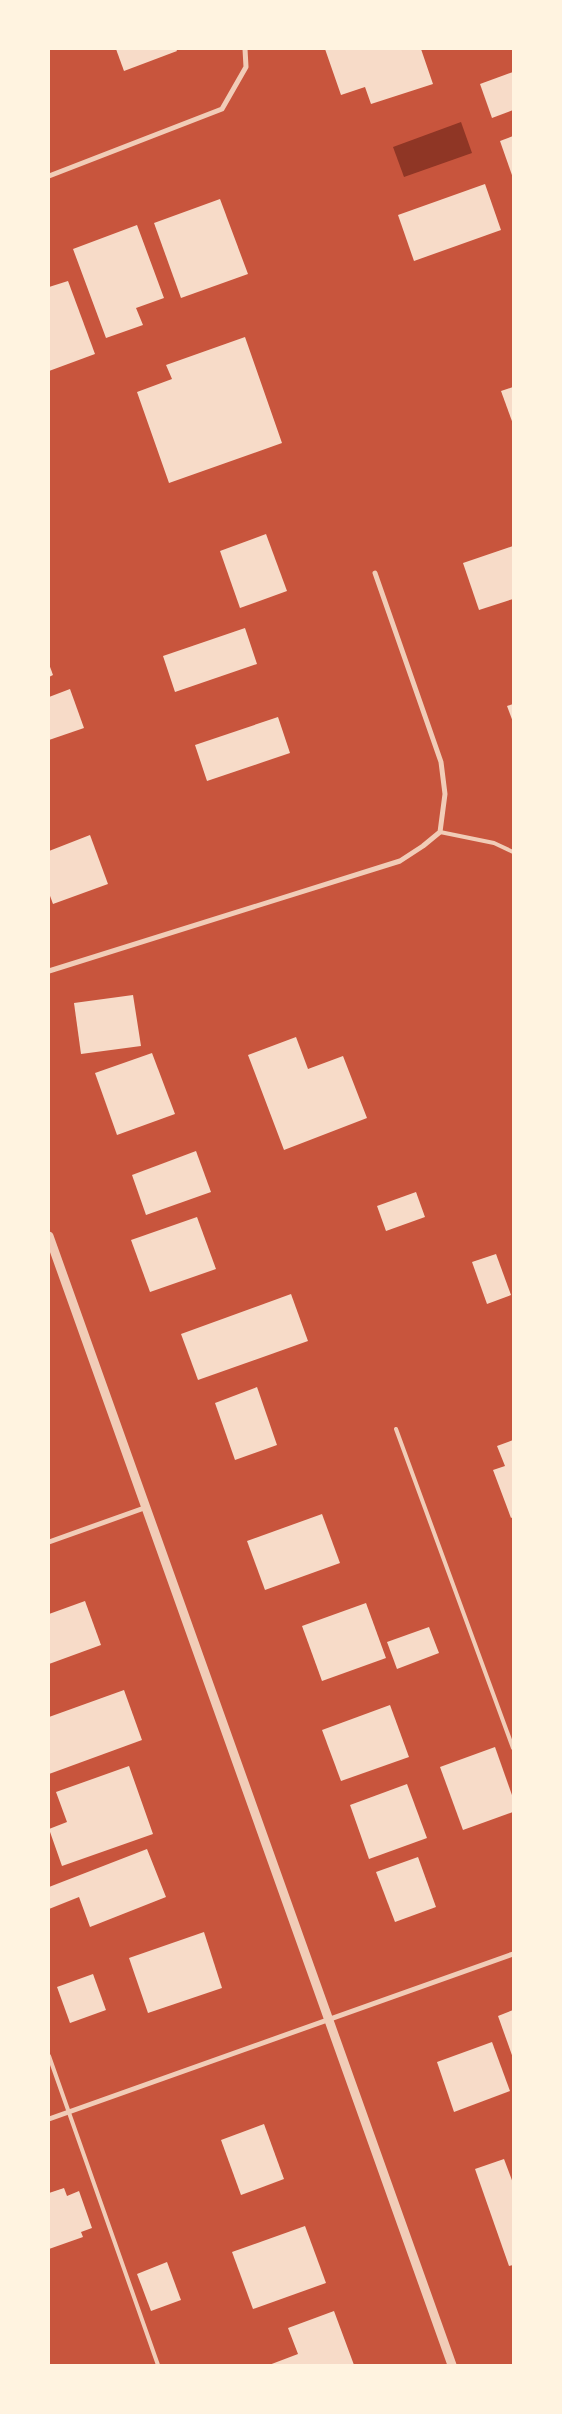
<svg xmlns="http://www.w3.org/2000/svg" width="562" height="2414" font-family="'PT Sans Narrow',sans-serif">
<rect width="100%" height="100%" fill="#c8553d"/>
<!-- water -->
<polygon fill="#8f3625" points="461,122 472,153 404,177 393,147"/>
<!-- building -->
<g fill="#f7dbc8">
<polygon points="116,49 176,49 177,51 124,71"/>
<polygon points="325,49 421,49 433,84 371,104 365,87 341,95"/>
<polygon points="513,72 513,110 492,118 480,84"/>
<polygon points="513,136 513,178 500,141"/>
<polygon points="485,184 501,230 414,261 398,215"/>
<polygon points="220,199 248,274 181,298 154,223"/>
<polygon points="137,225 164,298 136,308 143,325 106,338 73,249"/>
<polygon points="68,281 95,354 49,371 49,287"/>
<polygon points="245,337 282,443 169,483 137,392 172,379 166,365"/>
<polygon points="513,387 513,424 501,391"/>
<polygon points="266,534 287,591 240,608 220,551"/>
<polygon points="513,546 513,599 479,610 463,563"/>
<polygon points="245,628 257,664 175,692 163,656"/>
<polygon points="49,664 53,675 49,677"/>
<polygon points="70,689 84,728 49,740 49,697"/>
<polygon points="513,704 513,722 507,706"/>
<polygon points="278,717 290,753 207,781 195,745"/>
<polygon points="90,835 108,884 53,904 49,893 49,851"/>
<polygon points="133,995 141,1046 81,1054 74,1003"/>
<polygon points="296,1037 308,1069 343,1056 367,1118 284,1150 248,1055"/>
<polygon points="152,1053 175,1114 117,1135 95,1073"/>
<polygon points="196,1151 211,1192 146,1215 132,1175"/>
<polygon points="416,1192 425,1217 386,1231 377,1206"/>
<polygon points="197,1217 216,1269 150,1292 131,1240"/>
<polygon points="496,1254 511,1295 487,1304 472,1262"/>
<polygon points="291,1294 308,1341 198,1380 181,1334"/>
<polygon points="257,1387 277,1445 235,1460 215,1403"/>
<polygon points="513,1440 513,1517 511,1518 493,1470 505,1466 497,1446"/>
<polygon points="322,1514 340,1563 265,1590 247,1541"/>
<polygon points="85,1601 101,1645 49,1664 49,1614"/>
<polygon points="366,1603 386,1658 322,1681 302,1626"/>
<polygon points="429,1627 439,1653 397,1669 387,1642"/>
<polygon points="124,1690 142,1740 49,1774 49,1717"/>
<polygon points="390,1705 409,1757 341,1781 322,1730"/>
<polygon points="495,1747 513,1798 513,1812 463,1830 440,1767"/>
<polygon points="129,1766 153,1834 62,1866 49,1829 67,1822 56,1792"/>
<polygon points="407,1784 427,1838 369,1859 350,1805"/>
<polygon points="147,1849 166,1897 90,1927 79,1897 49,1909 49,1887"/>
<polygon points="418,1857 436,1907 395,1922 376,1872"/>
<polygon points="204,1932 222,1988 148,2013 129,1958"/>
<polygon points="93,1974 106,2010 70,2023 57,1987"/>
<polygon points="513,2010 513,2058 498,2016"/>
<polygon points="492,2042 510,2091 454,2112 437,2062"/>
<polygon points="264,2124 284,2179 241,2195 221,2140"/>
<polygon points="504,2159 513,2183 513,2265 509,2266 475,2169"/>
<polygon points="64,2188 67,2196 79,2191 92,2228 81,2232 83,2237 49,2249 49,2193"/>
<polygon points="305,2226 326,2283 253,2309 232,2252"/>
<polygon points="167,2262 181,2300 151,2311 137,2274"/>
<polygon points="334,2311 354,2365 269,2365 298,2354 288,2328"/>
</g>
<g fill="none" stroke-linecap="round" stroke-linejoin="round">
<!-- service -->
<g stroke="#f1ccb7" stroke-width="4">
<polyline points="440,832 494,843 513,852"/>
<polyline points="396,1429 513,1748"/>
<polyline points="49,2056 158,2365"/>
</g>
<!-- minor -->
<g stroke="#f1ccb7" stroke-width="5">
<polyline points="49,176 222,109 246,67 245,49"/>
<polyline points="49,971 400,861 423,846 440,832 445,794 441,762 375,573"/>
<polyline points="49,1542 147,1507"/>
<polyline points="49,2119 513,1954"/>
</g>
<!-- tertiary -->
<polyline stroke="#f1ccb7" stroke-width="9" points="49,1236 452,2365"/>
</g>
<!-- border -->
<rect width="562" height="2414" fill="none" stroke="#fff3e0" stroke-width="100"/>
</svg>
